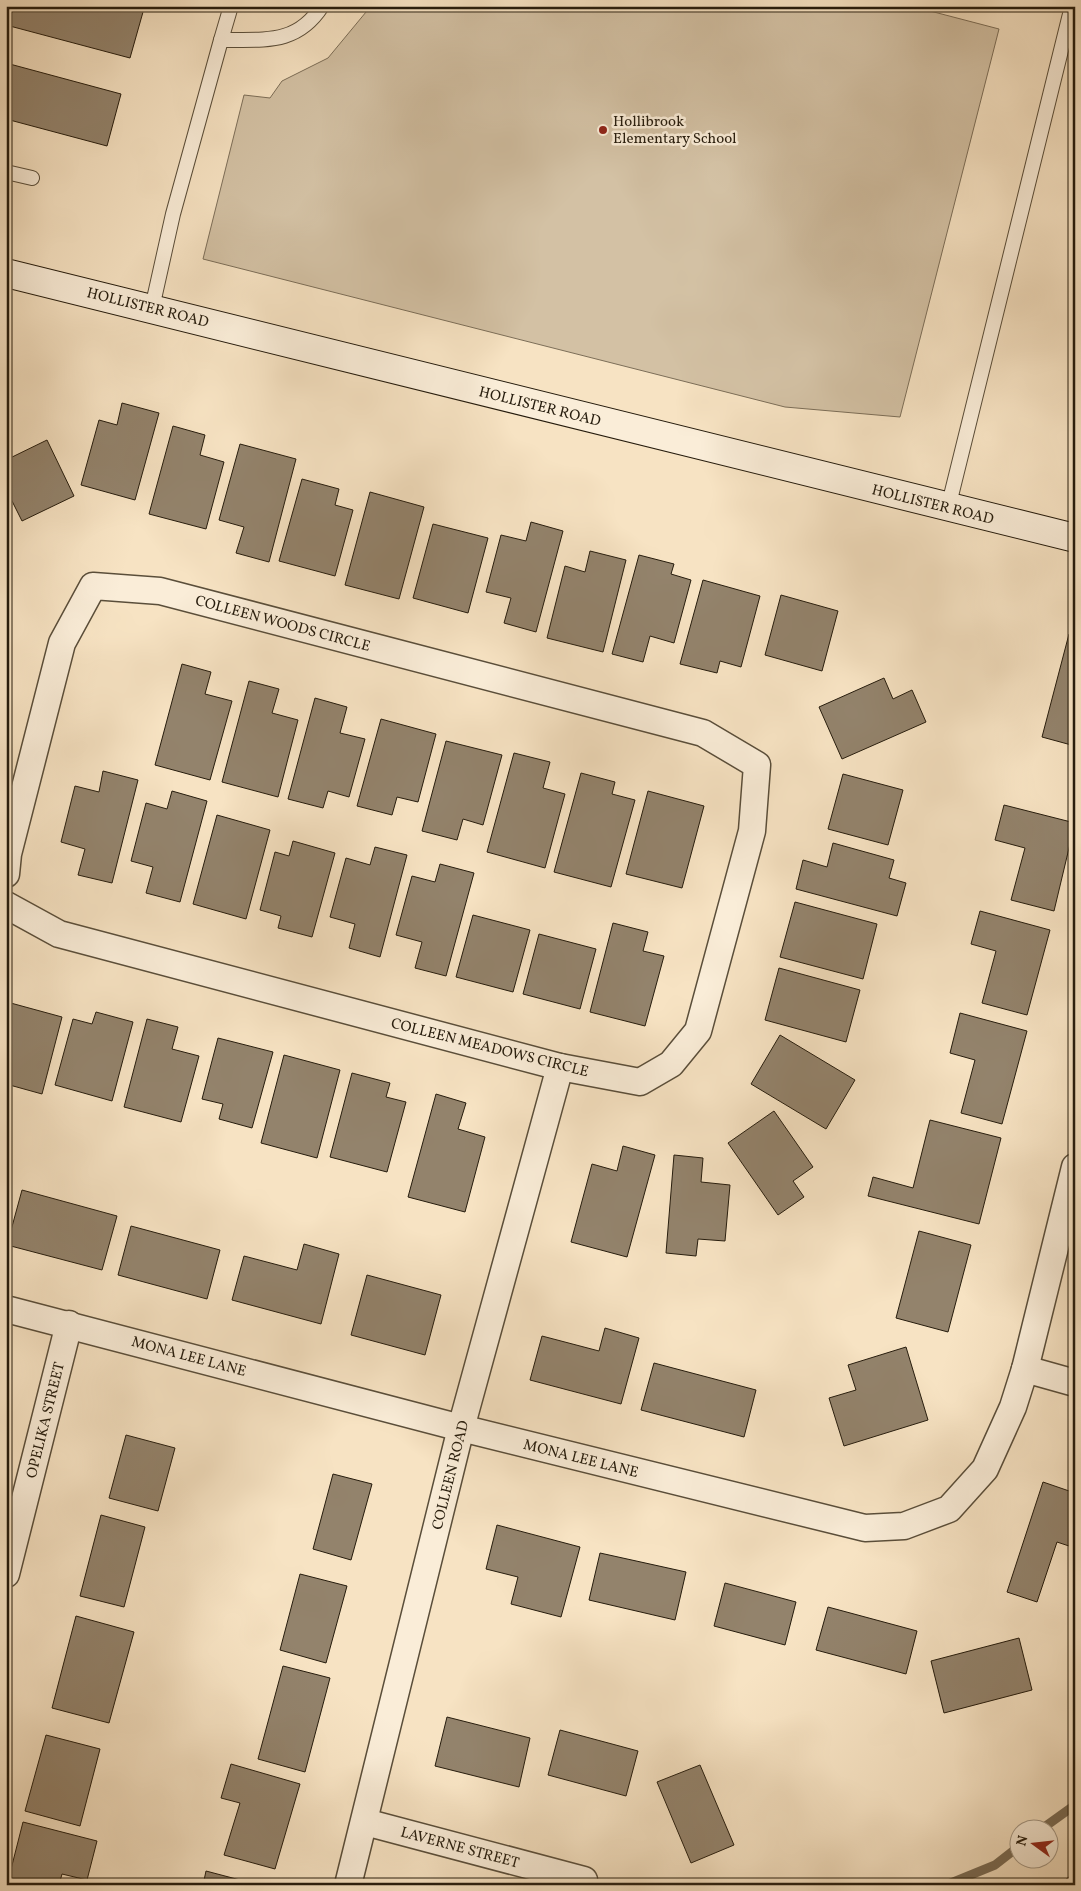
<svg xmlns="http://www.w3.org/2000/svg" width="1081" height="1891" font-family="Vollkorn,serif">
<rect width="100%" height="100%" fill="#f7e3c3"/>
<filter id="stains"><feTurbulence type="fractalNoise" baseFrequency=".004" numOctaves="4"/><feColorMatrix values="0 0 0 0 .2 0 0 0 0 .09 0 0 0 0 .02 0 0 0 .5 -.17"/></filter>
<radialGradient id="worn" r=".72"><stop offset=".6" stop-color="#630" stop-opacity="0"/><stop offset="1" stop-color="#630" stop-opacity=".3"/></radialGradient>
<!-- green -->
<polygon fill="#d3c1a4" stroke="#7c6e58" points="371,6 911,6 999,29 900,417 785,407 203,259 244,95 270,98 282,81 328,58"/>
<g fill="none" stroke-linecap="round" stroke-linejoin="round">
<!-- stream -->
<g stroke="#796b55" stroke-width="9">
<polyline points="1043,1828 1075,1805"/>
<polyline points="946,1885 995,1865 1018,1847"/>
</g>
</g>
<!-- building -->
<g fill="#93836c" stroke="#261c0d">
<polygon points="6,6 123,6 143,12 130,58 6,25"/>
<polygon points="6,63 121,94 107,146 6,119"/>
<polygon points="122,403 159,413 135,500 81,485 99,420 117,425"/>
<polygon points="173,426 205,435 200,455 224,462 206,529 149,514"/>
<polygon points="47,440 74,496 22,521 6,489 6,460"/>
<polygon points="240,444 296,459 269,562 236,553 244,527 219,520"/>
<polygon points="302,479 339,489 335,505 353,510 335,576 279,561"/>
<polygon points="370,492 424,507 399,599 345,585"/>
<polygon points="531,522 563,531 536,632 504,623 511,598 486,592 501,535 526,541"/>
<polygon points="433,524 488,538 468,613 413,598"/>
<polygon points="590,551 626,560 603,652 547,638 565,566 585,572"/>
<polygon points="639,555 674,564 671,574 691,580 674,643 650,636 643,662 612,654"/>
<polygon points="703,580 760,596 741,667 720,661 717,673 680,664"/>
<polygon points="781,595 838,611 822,671 765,655"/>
<polygon points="1069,634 1075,636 1075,746 1042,737"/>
<polygon points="182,664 211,672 205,694 232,701 210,780 155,765"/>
<polygon points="884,678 893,699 912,690 926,722 842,759 819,707"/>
<polygon points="249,681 279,689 272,713 298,720 278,797 222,782"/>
<polygon points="315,698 347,707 340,733 365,739 349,797 328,791 323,808 288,799"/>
<polygon points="381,719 436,734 418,802 397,797 392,815 357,806"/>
<polygon points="446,741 502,755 483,825 463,819 457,840 422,831"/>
<polygon points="514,753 550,762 543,788 565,794 545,868 487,852"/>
<polygon points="103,771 138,780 112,883 78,875 85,849 61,842 75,786 99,792"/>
<polygon points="581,773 615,782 612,794 635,800 611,887 554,872"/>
<polygon points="843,774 903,790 888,845 828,829"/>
<polygon points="172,791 207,801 180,902 146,893 153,867 131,861 146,803 167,809"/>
<polygon points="648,791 704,806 682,888 626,874"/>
<polygon points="1004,805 1075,823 1054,911 1011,900 1025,848 995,840"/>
<polygon points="217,815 270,830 246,919 193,904"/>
<polygon points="293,841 335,853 312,937 278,928 281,916 260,910 275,852 289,856"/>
<polygon points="833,843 894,860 889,878 906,883 897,916 796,889 803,860 827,867"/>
<polygon points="375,847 407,855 380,957 349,948 355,924 330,917 346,858 370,865"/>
<polygon points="440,864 474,873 446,976 415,968 422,942 396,935 412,876 435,882"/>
<polygon points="795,902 877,924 863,979 780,957"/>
<polygon points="980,911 1050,930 1027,1015 982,1003 996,951 971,944"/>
<polygon points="473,915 530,930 513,992 456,977"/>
<polygon points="613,923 648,932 643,951 664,956 645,1026 590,1012"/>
<polygon points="539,934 596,949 580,1009 523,994"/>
<polygon points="779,968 860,990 846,1042 765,1020"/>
<polygon points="7,1002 62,1017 42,1094 6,1084"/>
<polygon points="96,1012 133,1022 112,1101 55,1085 73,1019 92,1024"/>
<polygon points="960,1013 1027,1031 1002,1124 961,1113 975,1060 950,1053"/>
<polygon points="147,1019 178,1027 172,1049 199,1056 181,1122 124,1107"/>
<polygon points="780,1035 855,1080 826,1129 751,1084"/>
<polygon points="218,1038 273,1052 252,1128 219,1119 223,1104 202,1099"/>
<polygon points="284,1055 340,1070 317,1158 261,1143"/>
<polygon points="352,1073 390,1083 386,1097 406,1102 387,1172 330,1157"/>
<polygon points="436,1094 466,1103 458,1129 485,1137 465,1212 408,1197"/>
<polygon points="774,1111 813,1167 793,1181 804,1197 778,1215 728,1143"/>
<polygon points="930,1120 1001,1138 979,1224 868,1196 873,1177 913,1188"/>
<polygon points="623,1146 655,1155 627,1257 571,1242 592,1164 617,1171"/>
<polygon points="674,1155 703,1158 701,1182 730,1185 725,1241 698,1239 696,1256 666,1253"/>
<polygon points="22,1190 117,1216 102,1270 7,1245"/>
<polygon points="131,1226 220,1250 207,1299 118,1275"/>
<polygon points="919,1231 971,1245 948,1332 896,1318"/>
<polygon points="304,1244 339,1254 321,1324 232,1300 244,1256 297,1270"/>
<polygon points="367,1275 441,1295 425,1355 351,1335"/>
<polygon points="605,1328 639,1338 621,1404 530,1380 542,1336 599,1351"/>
<polygon points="906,1347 928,1420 844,1446 829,1398 856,1390 848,1365"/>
<polygon points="654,1363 756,1390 744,1437 641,1410"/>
<polygon points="126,1435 175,1448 158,1511 109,1498"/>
<polygon points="333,1474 372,1484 351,1560 313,1549"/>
<polygon points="1043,1482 1075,1493 1075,1548 1057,1542 1037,1602 1007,1592"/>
<polygon points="101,1515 145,1527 124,1607 80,1596"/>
<polygon points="497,1525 580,1547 561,1617 511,1604 518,1577 486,1569"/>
<polygon points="600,1553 686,1572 675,1620 589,1600"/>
<polygon points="300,1574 347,1586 326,1663 280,1650"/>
<polygon points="725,1583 796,1602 785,1645 714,1626"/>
<polygon points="828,1607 917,1631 906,1674 816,1650"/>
<polygon points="76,1616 134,1632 109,1723 52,1708"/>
<polygon points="1019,1638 1032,1690 944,1713 931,1661"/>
<polygon points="283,1666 330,1678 305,1772 258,1759"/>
<polygon points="447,1717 530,1738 519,1787 435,1766"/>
<polygon points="560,1730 638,1751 626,1796 548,1775"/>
<polygon points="46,1735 100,1749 80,1826 25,1811"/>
<polygon points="231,1764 300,1784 275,1869 224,1855 240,1803 221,1798"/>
<polygon points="700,1765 734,1845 691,1863 657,1782"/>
<polygon points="23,1822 97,1841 87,1880 62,1874 59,1885 7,1885"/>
<polygon points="206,1871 259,1885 203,1885"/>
<polygon points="1075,1872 1075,1885 1059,1885"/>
</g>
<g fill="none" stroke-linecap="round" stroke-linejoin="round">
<!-- lane casing -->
<g stroke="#5a4e3a" stroke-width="16">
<g id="lane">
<path d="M231,6L221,40C263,39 296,46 322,6"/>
<polyline points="6,172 32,178"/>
<polyline points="152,308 173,214 221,40"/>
<polyline points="948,508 1072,6"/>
</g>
</g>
<!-- street casing -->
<g stroke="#5a4e3a" stroke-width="29">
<g id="street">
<polyline points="6,874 8,854 62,643 93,586 160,591 703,733 757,765 752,831 698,1031 671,1064 640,1082 560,1067 59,934 6,905"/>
<polyline points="6,1309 461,1428 865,1528 904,1526 949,1509 985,1469 1013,1407 1025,1369 1075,1167"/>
<polyline points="1025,1369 1075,1383"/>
<polyline points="6,1574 69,1324"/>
<polyline points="365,1822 584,1880"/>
<polyline points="348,1885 461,1428 560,1067"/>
</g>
</g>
<!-- secondary casing -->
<g stroke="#261c0d" stroke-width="30">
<polyline id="secondary" points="6,273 1075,538"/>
</g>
<!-- lane -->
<use href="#lane" stroke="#faedd8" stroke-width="14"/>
<!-- street -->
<use href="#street" stroke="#faedd8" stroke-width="26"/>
<!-- secondary -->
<use href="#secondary" stroke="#faedd8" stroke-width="28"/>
</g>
<!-- markers -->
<circle fill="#8f2418" stroke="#faedd8" stroke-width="2" cx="603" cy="130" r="5"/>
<g text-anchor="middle" stroke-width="5" stroke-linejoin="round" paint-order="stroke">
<!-- poi labels -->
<g font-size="15" fill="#261c0d" stroke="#faedd8" text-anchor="start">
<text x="613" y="126">Hollibrook<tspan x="613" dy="17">Elementary School</tspan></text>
</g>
<!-- street labels -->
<g font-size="15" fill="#261c0d" stroke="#faedd8">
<text transform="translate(148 307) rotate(14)" y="5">HOLLISTER ROAD</text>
<text transform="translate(540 406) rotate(14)" y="5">HOLLISTER ROAD</text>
<text transform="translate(933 504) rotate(14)" y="5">HOLLISTER ROAD</text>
<text transform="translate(283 623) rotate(15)" y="5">COLLEEN WOODS CIRCLE</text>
<text transform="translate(490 1047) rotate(14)" y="5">COLLEEN MEADOWS CIRCLE</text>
<text transform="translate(189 1356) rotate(15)" y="5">MONA LEE LANE</text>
<text transform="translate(45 1420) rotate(-76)" y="5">OPELIKA STREET</text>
<text transform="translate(581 1458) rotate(14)" y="5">MONA LEE LANE</text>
<text transform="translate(450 1475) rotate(-76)" y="5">COLLEEN ROAD</text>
<text transform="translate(460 1847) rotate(15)" y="5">LAVERNE STREET</text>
</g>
</g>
<!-- margin -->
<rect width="1081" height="1891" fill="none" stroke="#f7e3c3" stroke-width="25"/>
<rect x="8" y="8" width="1066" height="1876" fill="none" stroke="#261c0d" stroke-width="2.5"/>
<rect x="12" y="12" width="1056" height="1866" fill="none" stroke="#261c0d"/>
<!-- north arrow -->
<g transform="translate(1034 1844) rotate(285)"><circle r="24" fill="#faedd8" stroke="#a59987"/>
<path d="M0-4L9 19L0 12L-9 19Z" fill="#8f2418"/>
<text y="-8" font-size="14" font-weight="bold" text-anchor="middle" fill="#261c0d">N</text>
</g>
<rect width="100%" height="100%" filter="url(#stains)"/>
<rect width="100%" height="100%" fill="url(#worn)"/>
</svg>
